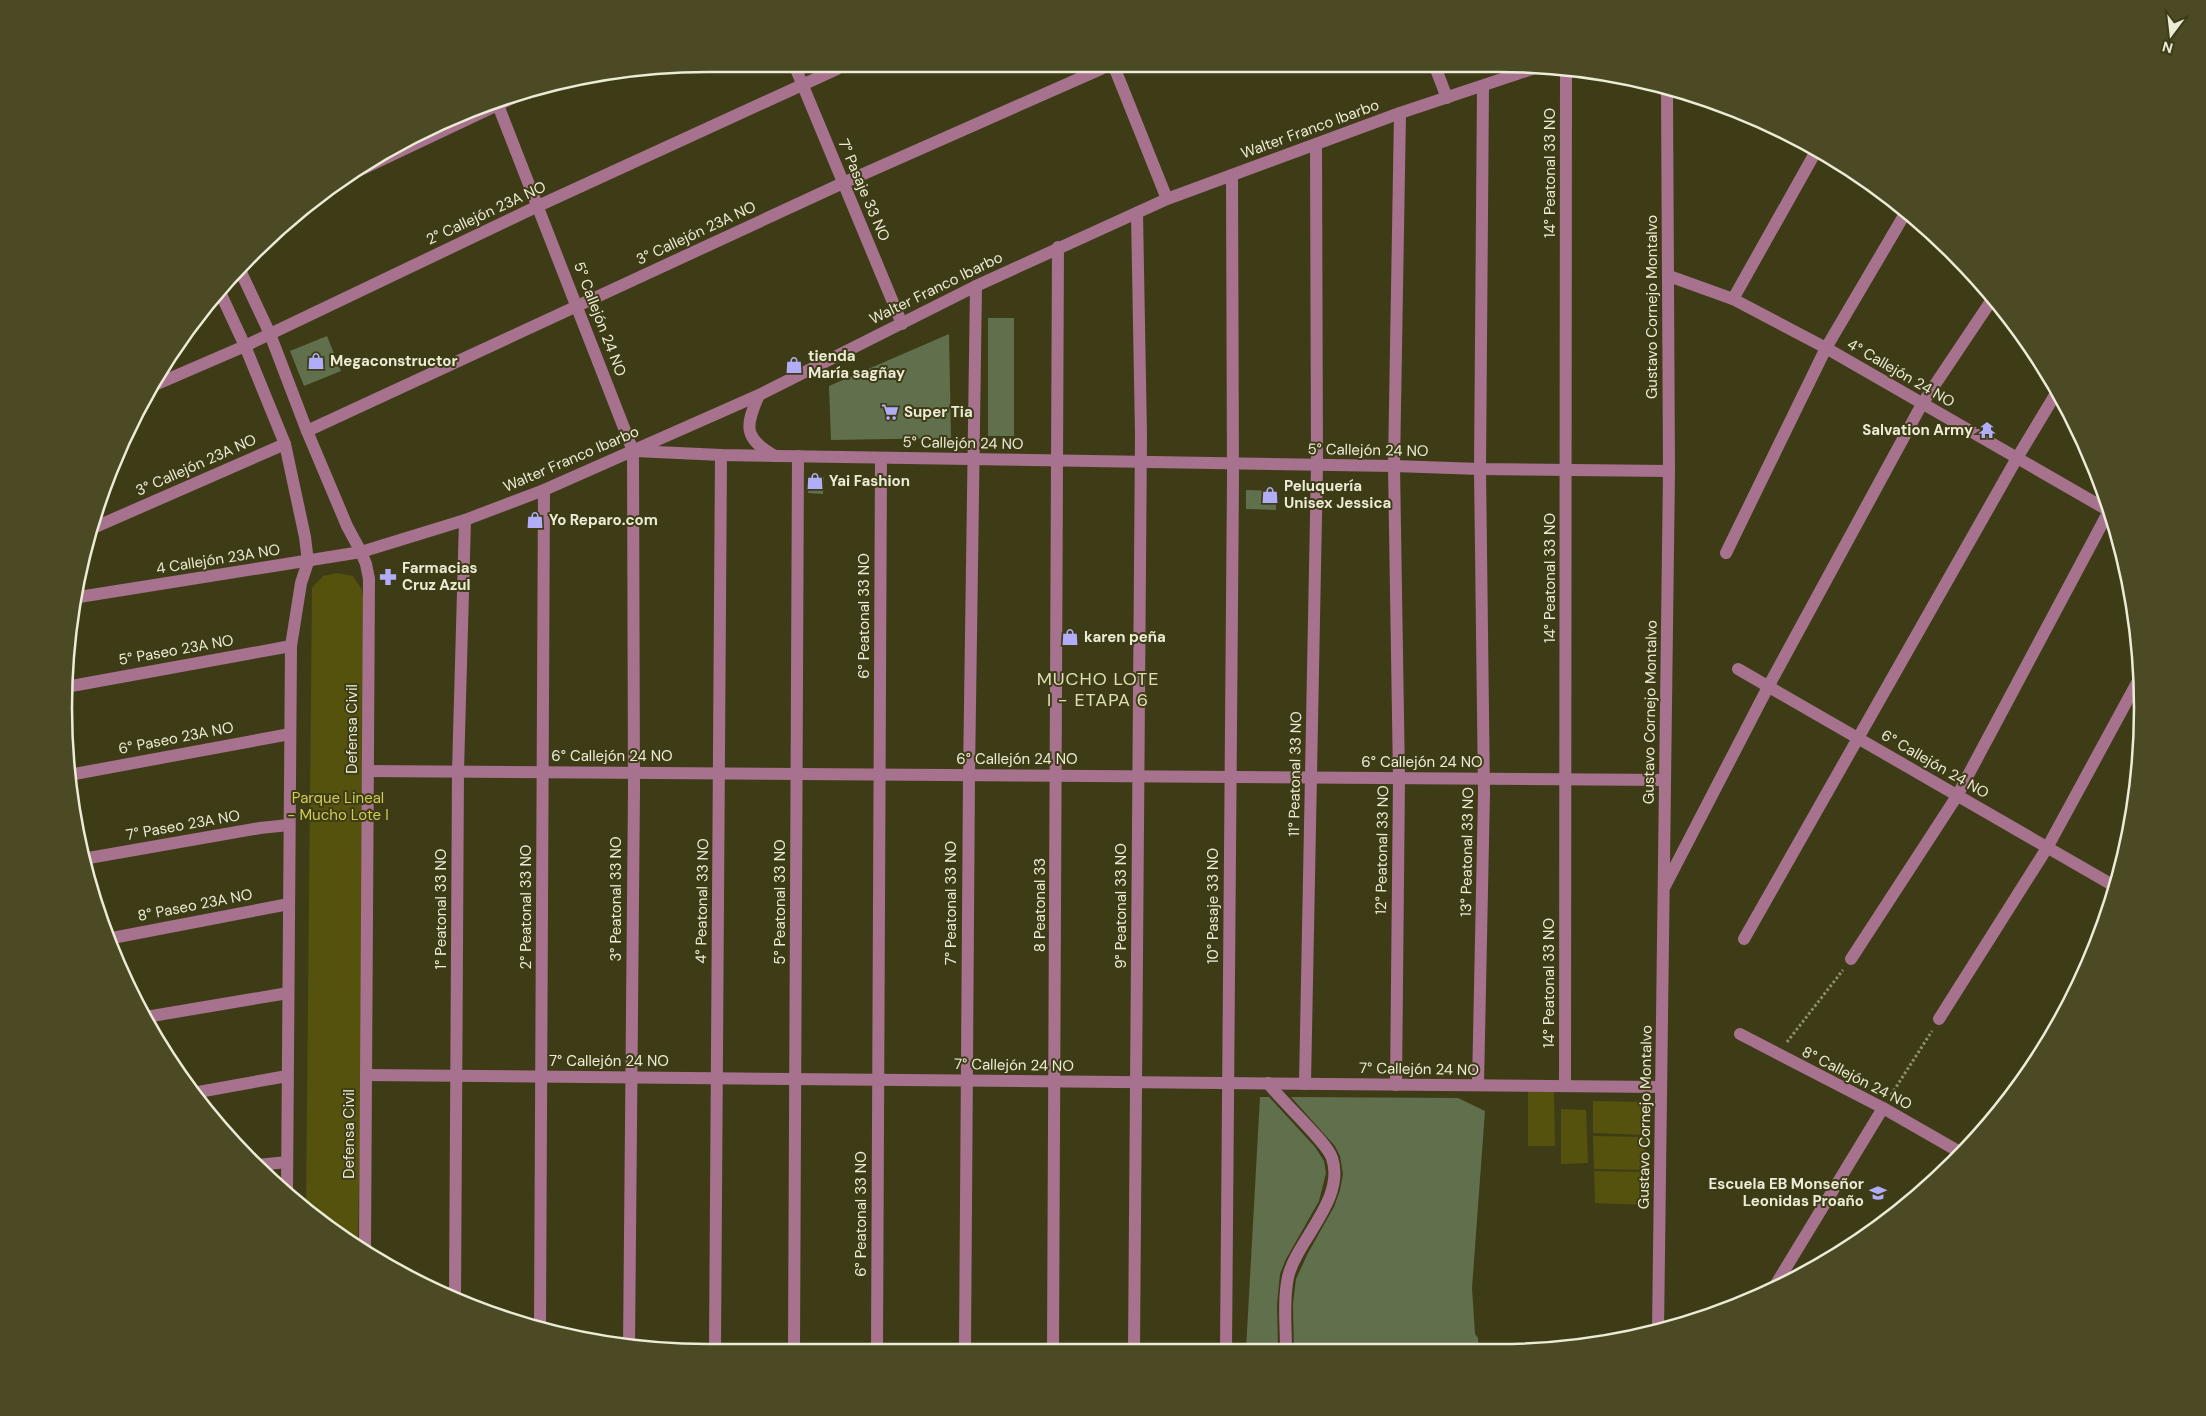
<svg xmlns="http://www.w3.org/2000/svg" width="2206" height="1416" font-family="'DM Sans',sans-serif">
<rect width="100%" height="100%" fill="#3e3c16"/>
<!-- green -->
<g fill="#55520e">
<polygon points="337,573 353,576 362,590 364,603 366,781 358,1244 316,1219 306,1210 312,588 323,576"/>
<polygon points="1528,1091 1554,1092 1555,1146 1528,1146"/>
<polygon points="1593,1101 1645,1102 1644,1135 1593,1133"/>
<polygon points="1561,1109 1586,1110 1588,1163 1561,1164"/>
<polygon points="1593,1136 1645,1137 1644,1170 1594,1169"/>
<polygon points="1594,1171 1646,1172 1645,1205 1595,1203"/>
</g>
<!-- building -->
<g fill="#61704c">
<rect x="988" y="318" width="26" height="118"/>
<polygon points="949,334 951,438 831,440 829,386"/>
<polygon points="327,336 341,371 304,386 290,351"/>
<polygon points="809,476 824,477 823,494 808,493"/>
<polygon points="1246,490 1276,491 1276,510 1246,509"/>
<polygon points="1260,1097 1269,1097 1315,1147 1324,1161 1326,1173 1319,1201 1286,1259 1280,1274 1277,1304 1278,1350 1246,1350"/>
<polygon points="1291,1097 1458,1098 1485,1111 1472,1288 1475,1334 1478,1338 1479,1351 1294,1350 1293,1304 1296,1279 1308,1253 1334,1207 1340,1190 1343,1174 1340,1156 1335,1146"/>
</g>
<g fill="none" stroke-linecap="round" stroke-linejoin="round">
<!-- path -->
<g stroke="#908f70" stroke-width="3" stroke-dasharray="2.5 2.5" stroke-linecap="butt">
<polyline points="1787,1042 1843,970"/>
<polyline points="1891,1095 1932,1031"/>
</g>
<!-- minor -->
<g stroke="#a6728e" stroke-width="12">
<polyline points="796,69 902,324"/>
<polyline points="1115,69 1167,199"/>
<polyline points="1436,69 1447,98"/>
<polyline points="496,100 633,451 634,789 629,1347"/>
<polyline points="343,178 523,93"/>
<polyline points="239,268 270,334 307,431 347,526 361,552 366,564 369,579 365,1247"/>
<polyline points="1669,276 1733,299 1826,348 2111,512"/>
<polyline points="219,290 245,346 285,444 305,537 308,562 301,583 291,646 287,1192"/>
<polyline points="1733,299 1815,153"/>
<polyline points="150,387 245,346 538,206 837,69"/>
<path d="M759,395C745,426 743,438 775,456"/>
<polyline points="307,431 843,183 1101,69"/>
<polyline points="635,451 721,455 1394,466 1480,469 1669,471"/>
<polyline points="93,528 285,444"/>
<polyline points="1726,553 1826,348 1906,212"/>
<polyline points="79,597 361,552 465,520 544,490 759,395 976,286 1167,199 1400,113 1532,69"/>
<polyline points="1738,669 2116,887"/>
<polyline points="66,687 291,646"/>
<polyline points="368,771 1665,780"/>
<polyline points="69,775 290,734"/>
<polyline points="83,859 260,828 289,825"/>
<polyline points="1665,886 1768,687 1922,404 1993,298"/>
<polyline points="107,939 289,904"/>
<polyline points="1744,939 2017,458 2058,390"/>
<polyline points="1851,959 1957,796 2110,509"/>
<polyline points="146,1017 288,993"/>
<polyline points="1939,1019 2047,848 2139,679"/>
<polyline points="1740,1034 1883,1108 1958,1151"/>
<polyline points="366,1075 1661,1087"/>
<path d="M1268,1083C1281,1101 1327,1142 1332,1158C1346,1199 1297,1240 1288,1277C1283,1300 1286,1326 1286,1350"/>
<polyline points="1305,1084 1317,465 1316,145"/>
<polyline points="1396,1085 1399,778 1394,466 1400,113"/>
<polyline points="1478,1085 1484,793 1480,469 1483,86"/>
<polyline points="1565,1086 1566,69"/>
<polyline points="193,1093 287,1076"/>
<polyline points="258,1165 287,1162"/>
<polyline points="1773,1289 1883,1108"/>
<polyline points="455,1299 458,771 465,520"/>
<polyline points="540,1324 544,490"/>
<polyline points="1658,1331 1669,471 1667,92"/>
<polyline points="715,1347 721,455"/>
<polyline points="794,1348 798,456"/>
<polyline points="877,1348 881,458"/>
<polyline points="965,1348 969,775 976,286"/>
<polyline points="1053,1349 1058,247"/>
<polyline points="1134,1349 1141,435 1137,213"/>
<polyline points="1226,1349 1233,479 1232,175"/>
</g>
</g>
<!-- icons -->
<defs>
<g id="shop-bare" transform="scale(1.35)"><path d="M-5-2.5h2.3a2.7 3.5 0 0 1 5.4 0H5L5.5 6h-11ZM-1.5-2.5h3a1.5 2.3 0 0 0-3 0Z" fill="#b2adf9" stroke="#3e3c16" stroke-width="2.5" paint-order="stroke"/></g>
<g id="supermarket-bare" transform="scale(1.35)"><path d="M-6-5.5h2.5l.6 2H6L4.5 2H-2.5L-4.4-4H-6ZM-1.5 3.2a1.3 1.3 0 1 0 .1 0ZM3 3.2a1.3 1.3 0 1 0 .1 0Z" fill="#b2adf9" stroke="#3e3c16" stroke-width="2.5" paint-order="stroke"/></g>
<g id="temple-bare" transform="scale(1.35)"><path d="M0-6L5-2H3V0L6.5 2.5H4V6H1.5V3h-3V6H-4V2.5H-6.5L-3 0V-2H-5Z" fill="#b2adf9" stroke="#3e3c16" stroke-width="2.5" paint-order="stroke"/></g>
<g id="pharmacy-bare" transform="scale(1.35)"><path d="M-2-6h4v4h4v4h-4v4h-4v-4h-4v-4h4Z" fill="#b2adf9" stroke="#3e3c16" stroke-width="2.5" paint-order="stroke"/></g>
<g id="school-bare" transform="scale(1.35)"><path d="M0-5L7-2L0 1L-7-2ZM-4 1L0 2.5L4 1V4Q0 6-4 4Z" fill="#b2adf9" stroke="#3e3c16" stroke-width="2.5" paint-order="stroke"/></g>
</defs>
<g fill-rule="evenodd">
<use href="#shop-bare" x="316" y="361"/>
<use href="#shop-bare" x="794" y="365"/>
<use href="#supermarket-bare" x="890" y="412"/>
<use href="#temple-bare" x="1987" y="430"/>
<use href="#shop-bare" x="815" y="481"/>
<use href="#shop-bare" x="1270" y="495"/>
<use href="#shop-bare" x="535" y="520"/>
<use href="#pharmacy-bare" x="388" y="577"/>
<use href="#shop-bare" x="1070" y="637"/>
<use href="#school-bare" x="1878" y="1193"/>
</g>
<g text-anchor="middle" stroke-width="4" stroke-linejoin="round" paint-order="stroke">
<!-- street labels -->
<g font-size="15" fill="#ececd6" stroke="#3e3c16">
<text transform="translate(1310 129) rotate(-20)" y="5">Walter Franco Ibarbo</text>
<text transform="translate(1550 173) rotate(-90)" y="5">14° Peatonal 33 NO</text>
<text transform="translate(864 190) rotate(67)" y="5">7° Pasaje 33 NO</text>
<text transform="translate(486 213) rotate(-25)" y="5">2° Callejón 23A NO</text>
<text transform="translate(696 233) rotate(-25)" y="5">3° Callejón 23A NO</text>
<text transform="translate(936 288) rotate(-26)" y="5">Walter Franco Ibarbo</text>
<text transform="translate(1652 307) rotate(-90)" y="5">Gustavo Cornejo Montalvo</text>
<text transform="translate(600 319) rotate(69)" y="5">5° Callejón 24 NO</text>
<text transform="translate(1901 373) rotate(30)" y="5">4° Callejón 24 NO</text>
<text transform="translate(963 443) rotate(1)" y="5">5° Callejón 24 NO</text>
<text transform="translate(1368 450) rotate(1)" y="5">5° Callejón 24 NO</text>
<text transform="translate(571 459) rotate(-23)" y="5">Walter Franco Ibarbo</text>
<text transform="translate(196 465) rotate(-24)" y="5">3° Callejón 23A NO</text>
<text transform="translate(218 559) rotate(-9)" y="5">4 Callejón 23A NO</text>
<text transform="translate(1550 578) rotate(-90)" y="5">14° Peatonal 33 NO</text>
<text transform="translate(864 616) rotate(-90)" y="5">6° Peatonal 33 NO</text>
<text transform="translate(176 650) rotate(-10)" y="5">5° Paseo 23A NO</text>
<text transform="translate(1650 712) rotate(-89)" y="5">Gustavo Cornejo Montalvo</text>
<text transform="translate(352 729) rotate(-90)" y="5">Defensa Civil</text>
<text transform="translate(176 738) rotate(-11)" y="5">6° Paseo 23A NO</text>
<text x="612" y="761">6° Callejón 24 NO</text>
<text x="1017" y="764">6° Callejón 24 NO</text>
<text x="1422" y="767">6° Callejón 24 NO</text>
<text transform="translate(1935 764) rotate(30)" y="5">6° Callejón 24 NO</text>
<text transform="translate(1295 774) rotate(-89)" y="5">11° Peatonal 33 NO</text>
<text transform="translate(183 825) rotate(-10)" y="5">7° Paseo 23A NO</text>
<text transform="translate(1382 850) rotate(-89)" y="5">12° Peatonal 33 NO</text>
<text transform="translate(1467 852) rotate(-89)" y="5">13° Peatonal 33 NO</text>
<text transform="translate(616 899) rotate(-90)" y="5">3° Peatonal 33 NO</text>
<text transform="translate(702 901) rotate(-89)" y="5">4° Peatonal 33 NO</text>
<text transform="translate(780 902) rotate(-90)" y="5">5° Peatonal 33 NO</text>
<text transform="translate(951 903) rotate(-90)" y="5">7° Peatonal 33 NO</text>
<text transform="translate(195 905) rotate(-11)" y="5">8° Paseo 23A NO</text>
<text transform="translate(1040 905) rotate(-90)" y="5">8 Peatonal 33</text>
<text transform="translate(1121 906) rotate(-90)" y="5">9° Peatonal 33 NO</text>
<text transform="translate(1213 906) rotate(-90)" y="5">10° Pasaje 33 NO</text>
<text transform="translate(526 907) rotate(-90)" y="5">2° Peatonal 33 NO</text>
<text transform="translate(441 909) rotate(-90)" y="5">1° Peatonal 33 NO</text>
<text transform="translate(1549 983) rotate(-90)" y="5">14° Peatonal 33 NO</text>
<text x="609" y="1066">7° Callejón 24 NO</text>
<text transform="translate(1014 1065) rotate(1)" y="5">7° Callejón 24 NO</text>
<text transform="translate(1419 1069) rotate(1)" y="5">7° Callejón 24 NO</text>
<text transform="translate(1857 1078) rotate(27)" y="5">8° Callejón 24 NO</text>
<text transform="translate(1645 1117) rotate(-89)" y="5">Gustavo Cornejo Montalvo</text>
<text transform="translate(349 1134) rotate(-90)" y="5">Defensa Civil</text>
<text transform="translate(861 1214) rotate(-90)" y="5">6° Peatonal 33 NO</text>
</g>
<!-- poi labels -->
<g font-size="15" font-weight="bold" fill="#ececd6" stroke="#3e3c16" text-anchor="start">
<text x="808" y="361">tienda<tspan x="808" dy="17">María sagñay</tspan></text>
<text x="330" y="366">Megaconstructor</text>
<text x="904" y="417">Super Tia</text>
<text x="1973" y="435" text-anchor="end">Salvation Army</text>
<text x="829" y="486">Yai Fashion</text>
<text x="1284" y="491">Peluquería<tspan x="1284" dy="17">Unisex Jessica</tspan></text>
<text x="549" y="525">Yo Reparo.com</text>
<text x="402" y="573">Farmacias<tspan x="402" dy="17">Cruz Azul</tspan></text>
<text x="1084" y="642">karen peña</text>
<text x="1864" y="1189" text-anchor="end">Escuela EB Monseñor<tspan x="1864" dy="17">Leonidas Proaño</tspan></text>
</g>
<!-- park labels -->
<g font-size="15" fill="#d1cc56" stroke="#3e3c16">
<text x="338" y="803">Parque Lineal<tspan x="338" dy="17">- Mucho Lote I</tspan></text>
</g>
<!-- quarter labels -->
<g font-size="18" letter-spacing="1" fill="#e0e0b5" stroke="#3e3c16">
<text x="1098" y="685">MUCHO LOTE<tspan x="1098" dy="21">I - ETAPA 6</tspan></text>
</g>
</g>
<!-- crop -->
<path d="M0 0H2206V1416H0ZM708 72H1498A636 636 0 0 1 2134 708V708A636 636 0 0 1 1498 1344H708A636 636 0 0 1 72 708V708A636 636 0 0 1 708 72Z" fill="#4c4a25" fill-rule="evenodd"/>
<path fill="none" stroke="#ececd6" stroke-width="2.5" d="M708 72H1498A636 636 0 0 1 2134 708V708A636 636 0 0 1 1498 1344H708A636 636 0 0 1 72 708V708A636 636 0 0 1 708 72Z"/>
<!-- north arrow -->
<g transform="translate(2171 35) rotate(195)" stroke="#3e3c16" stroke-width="4" paint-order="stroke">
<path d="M0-4L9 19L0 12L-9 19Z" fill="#ececd6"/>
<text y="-8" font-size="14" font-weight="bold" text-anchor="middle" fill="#ececd6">N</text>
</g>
</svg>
